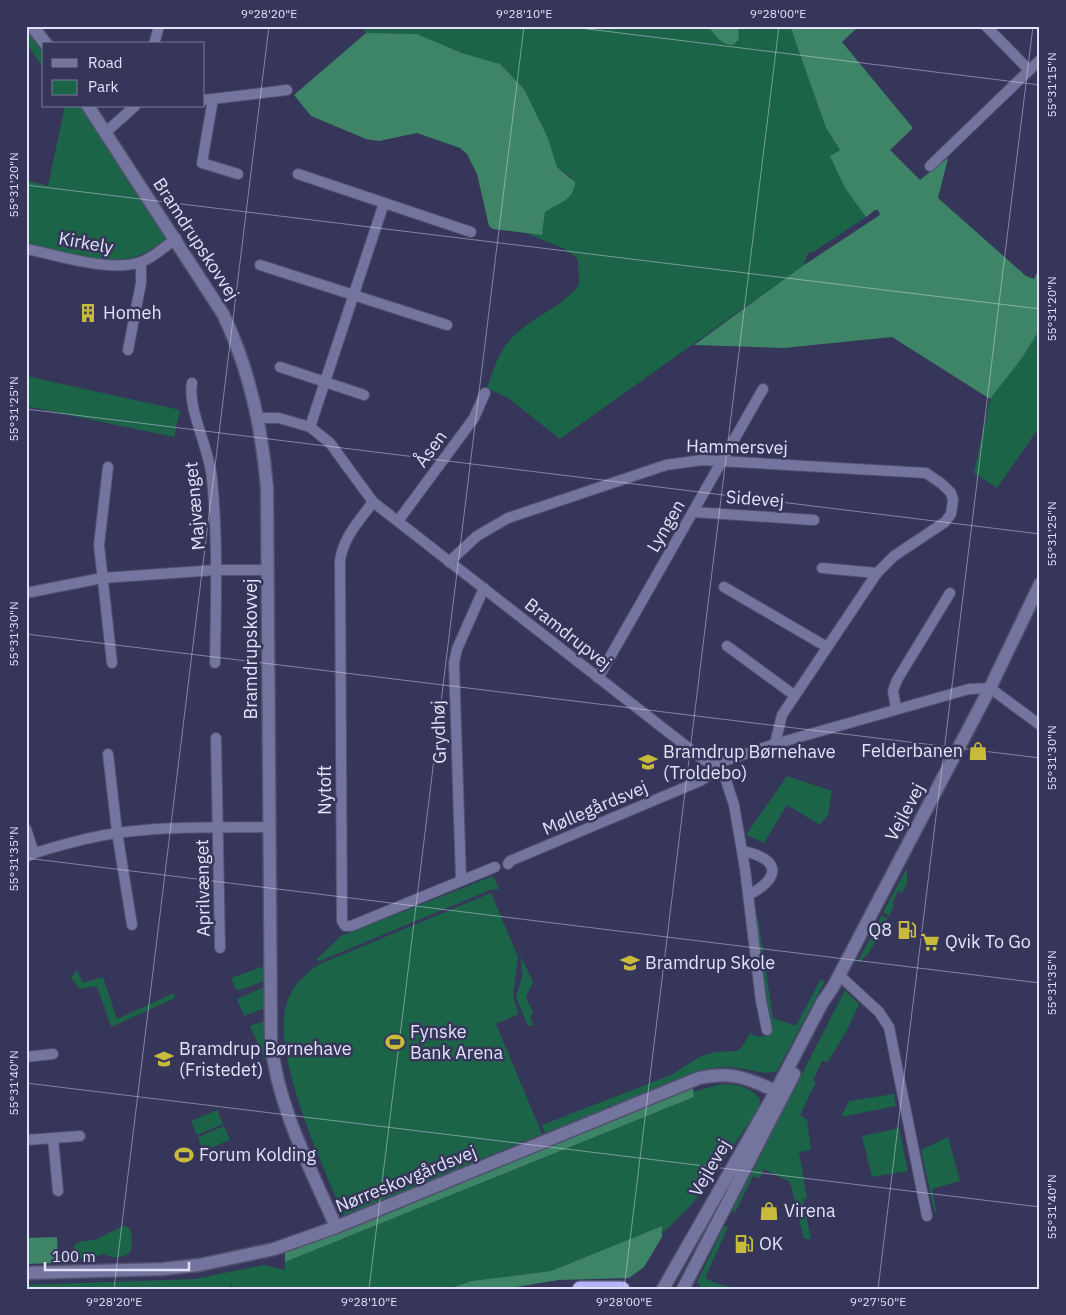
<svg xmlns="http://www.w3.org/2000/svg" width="1066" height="1315" font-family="'IBM Plex Sans',sans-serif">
<rect width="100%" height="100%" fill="#36355a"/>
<!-- green -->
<g fill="#1c6448">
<path d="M361,26H708L716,37L739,39L738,26H790L826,128L840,150L831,156L846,188L866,217L815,251L808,253L804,265L560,439L508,398L487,388C492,373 497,357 506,345C525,319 560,310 579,285L578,259L563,248L530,235L531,233L542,235L545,212L571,177L557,167L548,138L524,89L500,64L462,53L417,34L366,33Z"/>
<polygon points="26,28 44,54 44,70 26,42"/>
<path d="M65,106H80L168,237C157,245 145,255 131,258C96,265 60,251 26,244V180L48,186Z"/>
<polygon points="1040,329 1040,429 1038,429 997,488 974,473 990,399 1022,358"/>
<polygon points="26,376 180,410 174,437 26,406"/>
<polygon points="787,776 832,791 828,815 820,825 787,805 764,843 746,835"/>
<polygon points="907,868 907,883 902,893 898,891 892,904 894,905 889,916 883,912"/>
<polygon points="493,876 499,889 490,890 320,961 316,960 341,936"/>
<path d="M491,893L518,957L513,997L519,1014L496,1024L542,1134L344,1216C324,1168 266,1046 289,997C296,982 306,973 320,964Z"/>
<polygon points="882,915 888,919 869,953 856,965"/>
<path d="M758,918L773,1018L796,1026L820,980L825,981L777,1071C763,1076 752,1069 738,1068C724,1066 712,1068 698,1071L545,1133L542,1125L671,1075L699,1057L716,1052L736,1051L742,1047L750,1033L758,1037L770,1035L754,921Z"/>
<polygon points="521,957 533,982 526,997 533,1013 530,1016 533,1025 528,1026 516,997 522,977"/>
<polygon points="264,966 264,981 240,990 236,990 231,978"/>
<polygon points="77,970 83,983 103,977 117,1019 174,993 175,998 111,1027 97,986 80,989 71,978"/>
<polygon points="264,987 264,1008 244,1016 237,999"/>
<polygon points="845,990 859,1004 847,1030 828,1062 822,1061 813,1080 816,1082 800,1115 807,1120 811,1150 799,1152 807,1198 803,1199 811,1239 804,1239 790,1182 764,1169 759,1179 753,1176 735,1213 732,1211"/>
<polygon points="264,1021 268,1059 265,1060 250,1026"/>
<path d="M722,1084C738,1084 750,1087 760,1099L759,1108L695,1203L704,1185L693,1203L667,1229L662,1232V1226L551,1271L471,1281L449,1289H234L232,1285H230V1289H26V1285L194,1279L264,1265L285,1270V1262L694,1097L693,1092Z"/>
<polygon points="894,1094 896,1106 841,1117 849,1101"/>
<polygon points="217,1110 223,1124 197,1135 191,1121"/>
<polygon points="224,1126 230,1140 203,1151 198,1137"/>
<polygon points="899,1128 908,1171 872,1177 862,1136"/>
<polygon points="948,1137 960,1181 932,1189 937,1215 934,1210 921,1150"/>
<path d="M123,1226L128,1227C134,1236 132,1243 130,1253C120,1258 114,1259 103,1254L83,1260L74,1253V1245L82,1241L95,1240Z"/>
<polygon points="724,1226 728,1227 705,1278 715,1283 740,1289 702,1289 697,1282"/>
</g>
<!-- forest -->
<g fill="#3d8566">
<path d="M708,26H738L739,39L733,45C721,45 715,35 708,26Z"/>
<polygon points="790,26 859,26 842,42 913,128 890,150 920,180 948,158 938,198 1026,276 1034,279 1040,266 1040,329 1022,358 990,399 892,337 784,348 694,345 804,265 880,215 878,210 875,210 866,217 845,188 830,156 840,150 826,128"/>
<path d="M366,33L417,34L462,53L500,64L524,89L548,138L557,167L575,182C574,201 558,203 545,212L542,235L493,229L489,226L477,174L467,154L460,148L417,133L379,141L366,139L311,116L294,95Z"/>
<polygon points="693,1087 694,1097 285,1262 285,1252"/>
<polygon points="662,1226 662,1237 644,1267 629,1278 559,1280 503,1289 449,1289 471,1281 551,1271"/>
<polygon points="57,1237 58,1263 26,1264 26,1238"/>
</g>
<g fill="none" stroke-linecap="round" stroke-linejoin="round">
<!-- minor casing -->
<g stroke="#51506f" stroke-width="12">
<g id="minor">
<polyline points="986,26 1029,70"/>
<polyline points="154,44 159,26"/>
<polyline points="213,99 202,163 238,174"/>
<polyline points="204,100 287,90"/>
<polyline points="106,132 135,106"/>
<polyline points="930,166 1040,60"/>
<polyline points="298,174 471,232"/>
<path d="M26,249C58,255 110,273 141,262C154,257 165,247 176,238"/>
<polyline points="260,265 447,325"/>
<polyline points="128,350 141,283 141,262"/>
<polyline points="280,367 364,395"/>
<path d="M192,383C187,408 210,450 212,479C218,540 216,602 215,663"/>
<polyline points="258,418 279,418 310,427 330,443 373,502 704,760 715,764 775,744 969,689 990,688 1040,725"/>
<polyline points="310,427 384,203"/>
<polyline points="108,467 99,545 112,663"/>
<path d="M373,502C360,520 343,537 340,561L342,921L345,926H351L495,867"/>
<polyline points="693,512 814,520"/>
<polyline points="398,521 474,418 485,393"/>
<polyline points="449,562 477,536 508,518 666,465 702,460 926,473 942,484 951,493 953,500 951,514 945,522 894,556 877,573 782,715 775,744"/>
<polyline points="822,568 877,573"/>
<polyline points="724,587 827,647"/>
<polyline points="26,593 102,578 216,570 267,570"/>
<polyline points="727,646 794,695"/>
<polyline points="598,678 763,389"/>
<polyline points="896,708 893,691 897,680 950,593"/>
<polyline points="216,738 220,948"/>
<polyline points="108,754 117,832 132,925"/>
<polyline points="26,829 34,853"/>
<path d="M743,851C780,859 782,877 749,895"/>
<path d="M26,857C38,851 52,848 66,844C133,824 201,828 270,827"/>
<polyline points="508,864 510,861 700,781 708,776 715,764 724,774 734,805 745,869 761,1001 767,1030"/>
<polyline points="461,880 454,663 457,649 484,588"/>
<polyline points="839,975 879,1012 889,1027 927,1216"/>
<polyline points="26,1057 53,1054"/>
<polyline points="53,1138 58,1191"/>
<polyline points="26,1140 80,1136"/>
</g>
</g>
<!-- tertiary casing -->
<g stroke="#51506f" stroke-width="15">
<g id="tertiary">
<polyline points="32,26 46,44"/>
<path d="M88,106L223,314C250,370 262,427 267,488L271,1042C278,1108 310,1167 336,1227"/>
<path d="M26,1273L163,1269L199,1265L274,1249L336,1227L699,1078C731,1071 747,1078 776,1091"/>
<polyline points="663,1289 776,1091 822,1003 833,987 990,688 1040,584"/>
<polyline points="683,1289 794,1074"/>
</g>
</g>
<!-- motorway casing -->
<g stroke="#51506f" stroke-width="18">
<polyline id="motorway" points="580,1289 622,1289"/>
</g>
<!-- minor -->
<use href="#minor" stroke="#74759e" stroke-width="10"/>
<!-- tertiary -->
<use href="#tertiary" stroke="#74759e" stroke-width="12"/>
<!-- motorway -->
<use href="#motorway" stroke="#b3b4f9" stroke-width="15"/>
</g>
<!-- ticks -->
<path fill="none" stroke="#e2e3fa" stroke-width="1" stroke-opacity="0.45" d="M564,26L1040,85M26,185L1040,309M26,409L1040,534M26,634L1040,758M26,858L1040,983M26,1083L1040,1207M114,1289L269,26M369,1289L524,26M624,1289L779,26M878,1289L1033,26"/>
<!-- icons -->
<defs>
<g id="building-bare" transform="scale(1.5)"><path d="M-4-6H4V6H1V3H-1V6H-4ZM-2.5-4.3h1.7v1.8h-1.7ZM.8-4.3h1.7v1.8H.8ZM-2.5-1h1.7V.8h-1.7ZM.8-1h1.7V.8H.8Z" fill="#c8bb3b" stroke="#36355a" stroke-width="2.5" paint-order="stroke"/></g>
<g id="shop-bare" transform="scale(1.5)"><path d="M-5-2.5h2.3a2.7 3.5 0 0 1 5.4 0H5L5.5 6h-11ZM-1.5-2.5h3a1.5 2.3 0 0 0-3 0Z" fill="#c8bb3b" stroke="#36355a" stroke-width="2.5" paint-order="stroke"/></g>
<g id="school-bare" transform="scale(1.5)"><path d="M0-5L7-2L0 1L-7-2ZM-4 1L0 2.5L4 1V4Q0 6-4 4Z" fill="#c8bb3b" stroke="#36355a" stroke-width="2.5" paint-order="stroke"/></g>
<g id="fuel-bare" transform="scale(1.5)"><path d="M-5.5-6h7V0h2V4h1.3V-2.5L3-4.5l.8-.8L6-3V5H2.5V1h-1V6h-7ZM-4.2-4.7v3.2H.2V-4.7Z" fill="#c8bb3b" stroke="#36355a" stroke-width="2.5" paint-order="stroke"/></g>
<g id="supermarket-bare" transform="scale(1.5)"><path d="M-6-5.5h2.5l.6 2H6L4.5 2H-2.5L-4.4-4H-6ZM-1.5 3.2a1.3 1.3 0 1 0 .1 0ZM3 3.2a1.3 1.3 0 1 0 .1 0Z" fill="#c8bb3b" stroke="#36355a" stroke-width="2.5" paint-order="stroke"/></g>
<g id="stadium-bare" transform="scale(1.5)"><path d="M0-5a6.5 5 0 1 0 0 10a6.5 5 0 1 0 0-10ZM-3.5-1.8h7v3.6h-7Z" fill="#c8bb3b" stroke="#36355a" stroke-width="2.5" paint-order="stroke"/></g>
</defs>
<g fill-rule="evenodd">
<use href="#building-bare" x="88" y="313"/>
<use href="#shop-bare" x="978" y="751"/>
<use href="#school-bare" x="648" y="762"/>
<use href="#fuel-bare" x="907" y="930"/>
<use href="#supermarket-bare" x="930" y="942"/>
<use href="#school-bare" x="630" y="963"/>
<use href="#stadium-bare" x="395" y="1042"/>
<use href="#school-bare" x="164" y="1059"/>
<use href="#stadium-bare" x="184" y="1155"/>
<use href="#shop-bare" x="769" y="1211"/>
<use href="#fuel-bare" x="744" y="1244"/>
</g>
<g text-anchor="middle" stroke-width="5" stroke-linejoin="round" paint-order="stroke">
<!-- street labels -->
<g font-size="18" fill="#e2e3fa" stroke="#36355a">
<text transform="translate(196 239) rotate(57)" y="6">Bramdrupskovvej</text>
<text transform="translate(86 243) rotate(10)" y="6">Kirkely</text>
<text transform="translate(737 447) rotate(1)" y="6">Hammersvej</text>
<text transform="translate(431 449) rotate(-54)" y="6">Åsen</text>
<text transform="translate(755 499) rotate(4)" y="6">Sidevej</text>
<text transform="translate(195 506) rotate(-95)" y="6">Majvænget</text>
<text transform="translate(666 526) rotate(-60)" y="6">Lyngen</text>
<text transform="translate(568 634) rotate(38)" y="6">Bramdrupvej</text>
<text transform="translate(251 649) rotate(-90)" y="6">Bramdrupskovvej</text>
<text transform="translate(439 732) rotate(-92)" y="6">Grydhøj</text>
<text transform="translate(325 790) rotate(-90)" y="6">Nytoft</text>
<text transform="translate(595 808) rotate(-23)" y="6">Møllegårdsvej</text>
<text transform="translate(905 812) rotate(-62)" y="6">Vejlevej</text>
<text transform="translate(203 888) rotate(-91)" y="6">Aprilvænget</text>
<text transform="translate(710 1168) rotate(-60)" y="6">Vejlevej</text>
<text transform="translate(406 1179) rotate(-22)" y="6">Nørreskovgårdsvej</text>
</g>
<!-- poi labels -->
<g font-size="18" fill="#e2e3fa" stroke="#36355a" text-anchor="start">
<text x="103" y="319">Homeh</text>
<text x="963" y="757" text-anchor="end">Felderbanen</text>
<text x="663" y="758">Bramdrup Børnehave<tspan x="663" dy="21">(Troldebo)</tspan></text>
<text x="892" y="936" text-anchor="end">Q8</text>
<text x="945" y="948">Qvik To Go</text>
<text x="645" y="969">Bramdrup Skole</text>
<text x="410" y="1038">Fynske<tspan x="410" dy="21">Bank Arena</tspan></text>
<text x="179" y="1055">Bramdrup Børnehave<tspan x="179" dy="21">(Fristedet)</tspan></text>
<text x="199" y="1161">Forum Kolding</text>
<text x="784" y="1217">Virena</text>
<text x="759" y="1250">OK</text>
</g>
</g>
<!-- border -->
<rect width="1066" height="1315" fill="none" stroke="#36355a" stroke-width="55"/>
<!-- legend -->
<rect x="42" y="42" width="162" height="65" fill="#36355a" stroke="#7b7b9a"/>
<rect x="52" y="59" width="25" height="8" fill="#74759e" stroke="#7b7b9a"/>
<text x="88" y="68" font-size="15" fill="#e2e3fa">Road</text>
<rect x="52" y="80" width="25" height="15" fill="#1c6448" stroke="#7b7b9a"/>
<text x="88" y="92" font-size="15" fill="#e2e3fa">Park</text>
<!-- scale -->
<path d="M45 1262v8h144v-8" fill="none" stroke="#e2e3fa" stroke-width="2.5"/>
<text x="52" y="1262" font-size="15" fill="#e2e3fa" stroke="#36355a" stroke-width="4" paint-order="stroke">100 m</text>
<rect x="28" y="28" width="1010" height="1260" fill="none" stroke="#e2e3fa" stroke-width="2"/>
<g font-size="12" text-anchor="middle" fill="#e2e3fa">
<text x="269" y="18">9°28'20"E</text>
<text x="524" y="18">9°28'10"E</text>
<text x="778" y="18">9°28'00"E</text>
<text transform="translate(1052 85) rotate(-90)" y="4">55°31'15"N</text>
<text transform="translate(14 185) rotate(-90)" y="4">55°31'20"N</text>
<text transform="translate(1052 309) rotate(-90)" y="4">55°31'20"N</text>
<text transform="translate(14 409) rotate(-90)" y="4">55°31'25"N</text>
<text transform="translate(1052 534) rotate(-90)" y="4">55°31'25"N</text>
<text transform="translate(14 634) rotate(-90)" y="4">55°31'30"N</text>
<text transform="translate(1052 758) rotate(-90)" y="4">55°31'30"N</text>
<text transform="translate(14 859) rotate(-90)" y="4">55°31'35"N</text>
<text transform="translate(1052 983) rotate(-90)" y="4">55°31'35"N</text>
<text transform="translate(14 1083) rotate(-90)" y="4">55°31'40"N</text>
<text transform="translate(1052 1207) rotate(-90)" y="4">55°31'40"N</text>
<text x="114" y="1306">9°28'20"E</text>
<text x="369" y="1306">9°28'10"E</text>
<text x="624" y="1306">9°28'00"E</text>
<text x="878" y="1306">9°27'50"E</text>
</g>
</svg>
